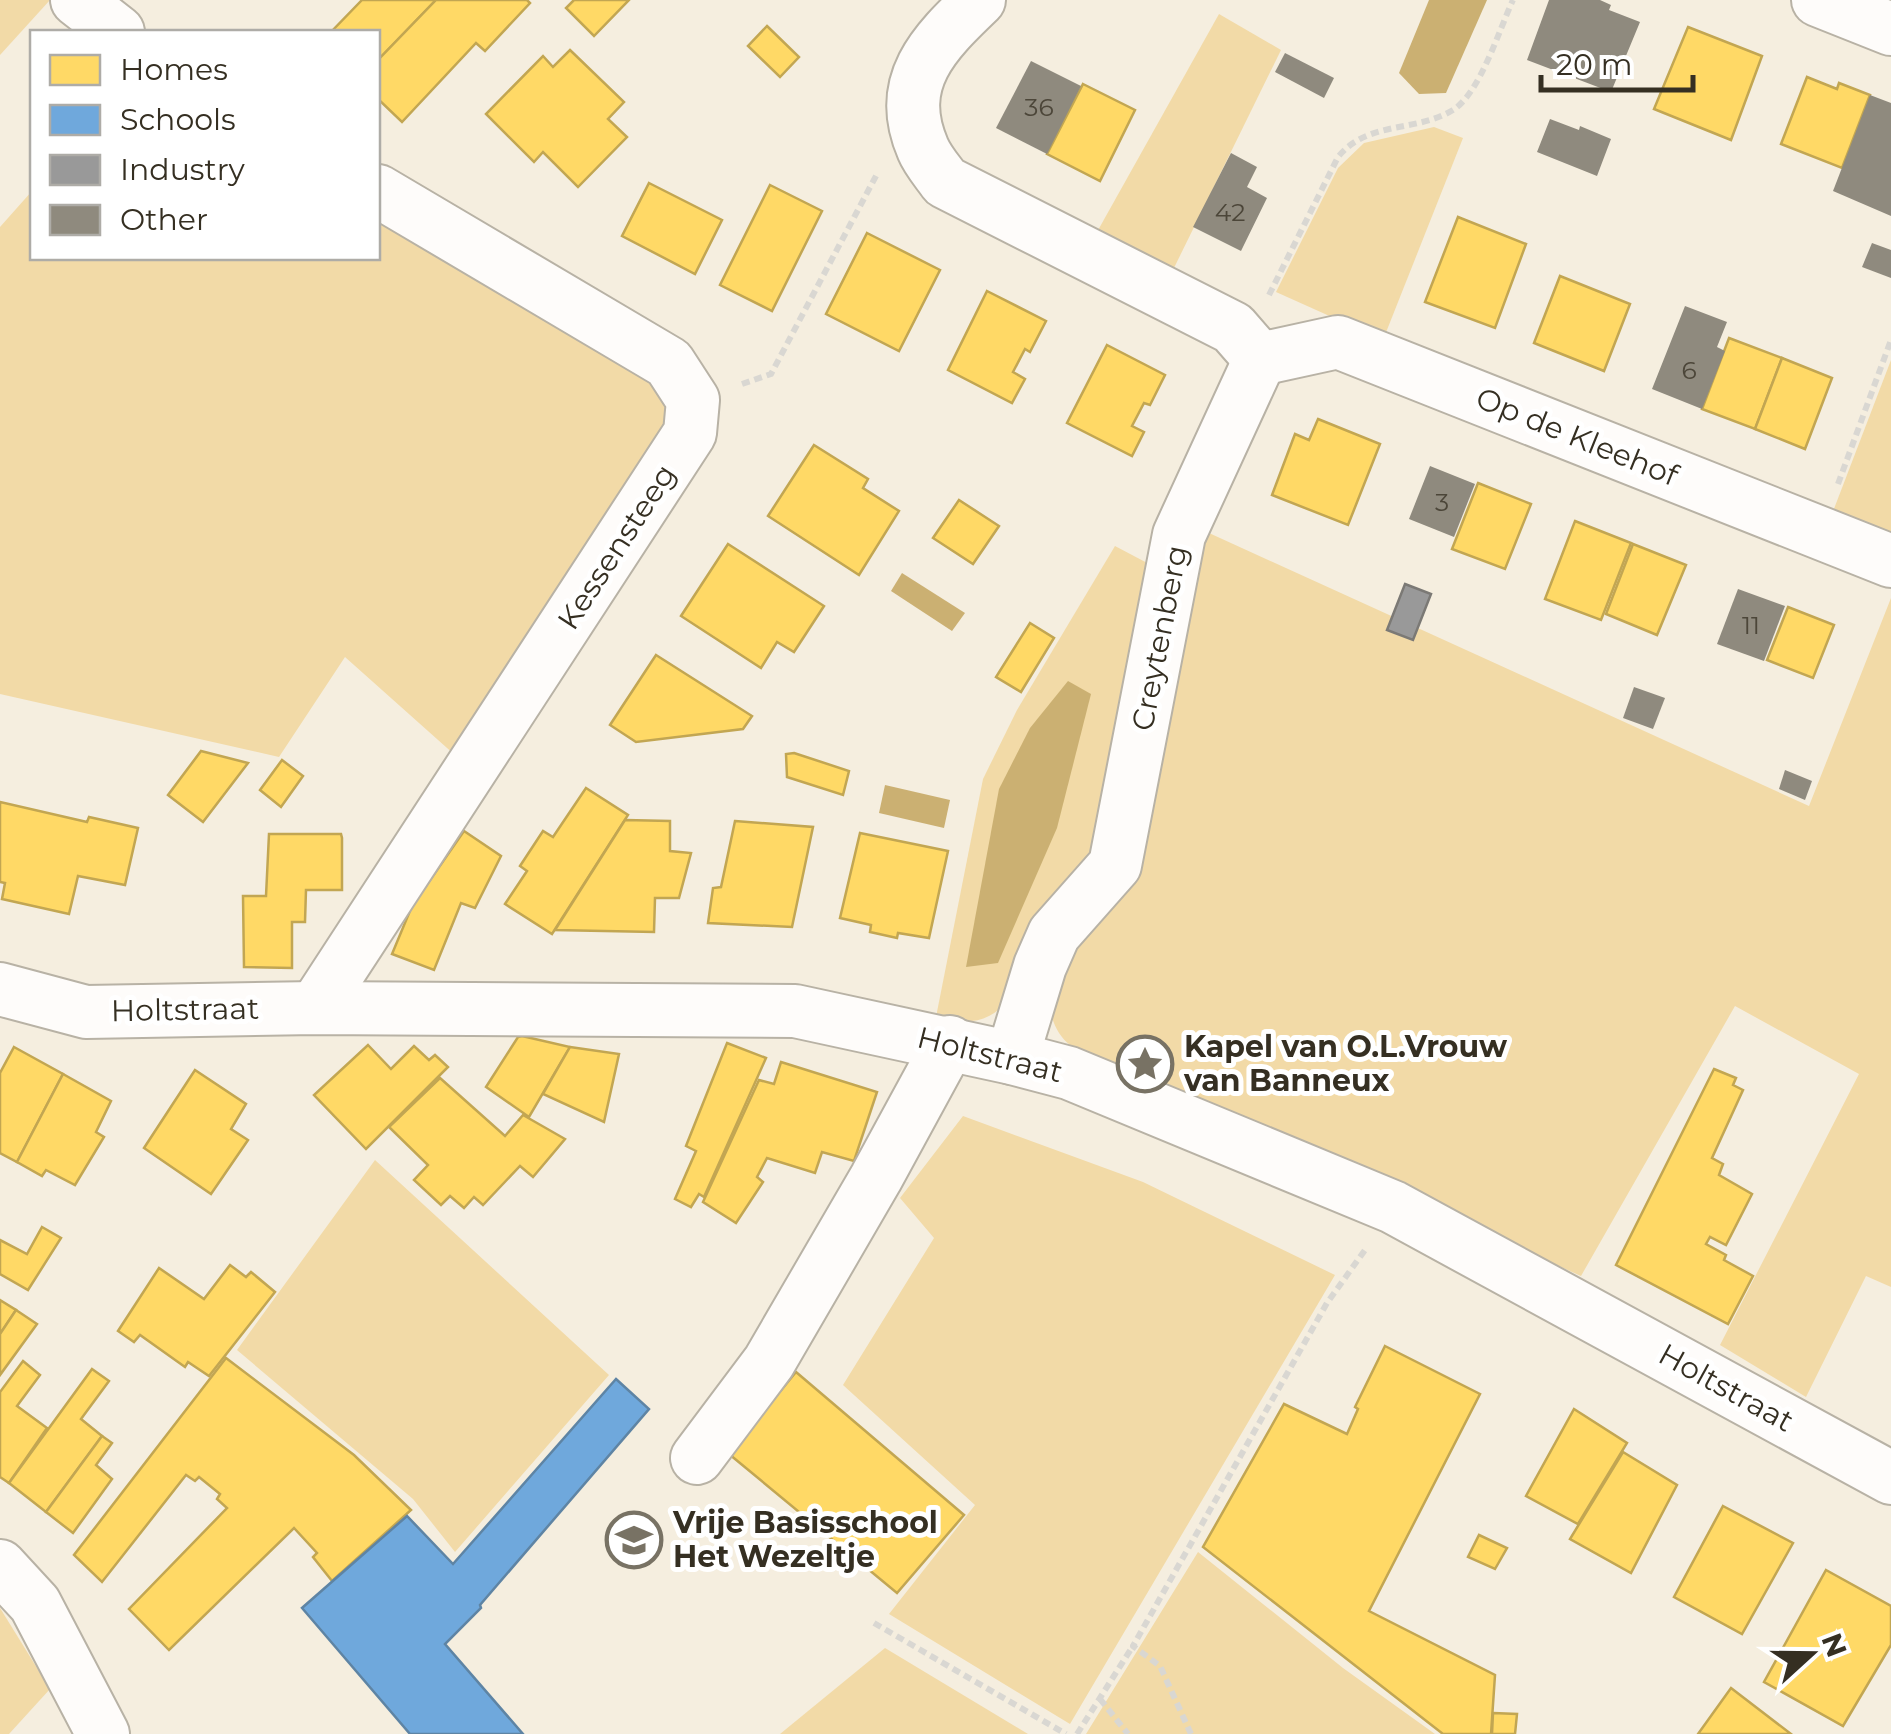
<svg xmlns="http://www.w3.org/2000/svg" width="1891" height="1734" font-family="Montserrat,sans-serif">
<rect width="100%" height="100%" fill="#f5eedf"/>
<!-- green -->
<g fill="#f2daa7">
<polygon points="0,0 50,0 0,55"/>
<polygon points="1219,14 1281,50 1172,272 1097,232"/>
<polygon points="1434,127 1463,138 1383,340 1276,292 1338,168 1364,143"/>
<polygon points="32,191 32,258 378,258 378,220 662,382 670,400 667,431 456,756 345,657 279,757 0,694 0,227"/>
<polygon points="1891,360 1891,537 1832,514"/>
<path d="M1209,533L1809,806L1891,598V1287L1866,1276L1806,1397L1720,1345L1859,1074L1735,1006L1581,1276L1103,1061C1075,1051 1059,1043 1051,1014L1189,573Z"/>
<path d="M1115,546L1151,565L1094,860L1004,1005C982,1026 963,1023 936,1017L983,779L1017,710Z"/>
<polygon points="963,1116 1143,1182 1335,1275 1070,1724 889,1614 975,1505 843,1385 934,1238 900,1198"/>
<polygon points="375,1160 609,1375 455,1552 413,1499 237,1350"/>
<polygon points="1198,1552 1343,1668 1435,1734 1086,1734"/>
<polygon points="0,1608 50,1689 9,1734 0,1734"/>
<polygon points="885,1648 1028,1734 780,1734"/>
</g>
<!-- water -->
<g fill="#cbb072">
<polygon points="1429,0 1487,0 1446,93 1419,94 1399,73"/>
<polygon points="902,573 965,613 952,631 891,591"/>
<polygon points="1068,681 1091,694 1057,828 998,963 966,967 999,789 1030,728"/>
<polygon points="885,785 950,800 944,828 879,813"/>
</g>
<!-- homes -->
<g fill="#ffd966" stroke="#c2a652" stroke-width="2.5">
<polygon points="362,0 436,0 378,60 378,32 331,32"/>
<polygon points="436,0 527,0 530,3 485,51 476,43 402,122 378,99 378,60"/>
<polygon points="574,0 629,0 594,36 566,8"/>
<polygon points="767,26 799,57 780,77 748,46"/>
<polygon points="1688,27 1762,56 1731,140 1654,109"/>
<polygon points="570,50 624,102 608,119 627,137 578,187 543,152 534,162 486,114 543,56 553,67"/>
<polygon points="1807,77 1837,89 1839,83 1870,95 1842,168 1781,144"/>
<polygon points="1083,84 1135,110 1100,181 1047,154"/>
<polygon points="649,183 722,220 695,274 622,236"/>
<polygon points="770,185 822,211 772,311 720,285"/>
<polygon points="1458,217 1526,244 1495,328 1425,302"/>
<polygon points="867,233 940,270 899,351 826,314"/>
<polygon points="1560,276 1630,304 1604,371 1534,343"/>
<polygon points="987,291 1046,321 1030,352 1025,349 1013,372 1025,379 1012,403 948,370"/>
<polygon points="1729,338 1782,358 1755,429 1702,409"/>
<polygon points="1107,345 1165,375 1150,405 1144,403 1132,426 1144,432 1132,456 1067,423"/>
<polygon points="1782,358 1832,378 1805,449 1755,429"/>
<polygon points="1318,419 1380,444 1348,525 1272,495 1295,434 1309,440"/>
<polygon points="814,445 868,479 863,488 899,511 859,575 768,516"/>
<polygon points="1478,483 1531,504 1505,569 1452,549"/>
<polygon points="959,500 999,526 973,564 933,538"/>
<polygon points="1575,521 1631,543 1601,620 1545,599"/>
<polygon points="728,544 824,606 794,652 777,642 761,668 681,616"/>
<polygon points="1633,544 1686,565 1657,635 1606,614"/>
<polygon points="1788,607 1834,625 1813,678 1767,660"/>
<polygon points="1030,623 1054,638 1021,692 996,677"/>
<polygon points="656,655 752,716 743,729 636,742 610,725"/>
<polygon points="201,751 248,763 203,822 168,795"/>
<polygon points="794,753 849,771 843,795 787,777 786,754"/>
<polygon points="282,760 303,776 281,807 260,790"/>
<polygon points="586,788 628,815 552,934 505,904 527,871 520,866 543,831 553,837"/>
<polygon points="0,802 87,822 89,817 138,828 125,885 78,876 69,914 2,899 5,883 0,882"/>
<polygon points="625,820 670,821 670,851 691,853 679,898 655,898 654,932 555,930"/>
<polygon points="735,821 813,827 792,927 708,923 713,888 721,887"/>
<polygon points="464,831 501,856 475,908 461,903 434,970 392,954 412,906"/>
<polygon points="860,833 948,851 929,938 898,933 897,938 870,932 871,925 840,918"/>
<polygon points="269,834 341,834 342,838 342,890 306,890 305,922 292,922 292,968 244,967 243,896 266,896"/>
<polygon points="522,1036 570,1047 529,1117 486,1087 518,1037"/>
<polygon points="727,1043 766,1058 704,1197 699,1194 691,1207 675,1199 696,1151 686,1146"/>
<polygon points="368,1045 391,1069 414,1046 429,1060 435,1055 448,1067 366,1149 314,1095"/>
<polygon points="14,1047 63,1074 17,1162 0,1153 0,1073"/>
<polygon points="570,1047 619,1054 604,1122 543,1094"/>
<polygon points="781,1062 877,1092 854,1161 822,1152 815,1173 767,1158 757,1177 763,1182 736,1223 703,1202 759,1080 774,1084"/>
<polygon points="1714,1069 1736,1078 1733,1085 1743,1090 1712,1158 1723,1164 1719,1175 1752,1194 1726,1245 1710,1237 1706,1244 1726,1255 1724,1260 1753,1276 1728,1324 1616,1265"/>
<polygon points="195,1070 246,1104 231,1129 248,1140 211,1194 144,1148"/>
<polygon points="63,1074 111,1101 96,1132 104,1137 75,1185 46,1170 42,1176 17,1162"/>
<polygon points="440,1078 505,1136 523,1115 565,1139 533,1177 520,1166 483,1205 474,1197 464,1208 450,1196 441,1205 414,1180 428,1165 389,1127"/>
<polygon points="42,1227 61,1238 28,1290 0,1274 0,1240 27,1254"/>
<polygon points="230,1265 246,1277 251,1272 275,1292 209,1376 188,1362 185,1367 140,1335 134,1342 118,1331 159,1268 204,1299"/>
<polygon points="0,1300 16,1310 0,1334"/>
<polygon points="16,1310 37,1324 0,1375 0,1334"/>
<polygon points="1385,1346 1480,1394 1369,1611 1495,1675 1491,1734 1443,1734 1203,1547 1284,1404 1347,1434 1358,1409 1355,1407"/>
<polygon points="226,1358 354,1455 411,1510 332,1581 313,1557 317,1553 294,1528 169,1650 129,1609 227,1508 217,1499 220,1494 199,1477 195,1481 186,1475 102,1582 74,1555"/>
<polygon points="23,1361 40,1375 17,1406 47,1428 9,1483 0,1477 0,1392"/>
<polygon points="92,1369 109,1381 81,1419 102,1436 46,1512 9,1483"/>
<polygon points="796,1372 964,1515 897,1593 729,1454"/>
<polygon points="1574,1409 1627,1443 1578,1524 1526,1496"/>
<polygon points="102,1436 112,1443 96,1465 112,1479 73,1533 46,1512"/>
<polygon points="1623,1452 1677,1485 1631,1573 1570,1539"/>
<polygon points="1723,1506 1793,1543 1742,1634 1674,1597"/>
<polygon points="1479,1535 1507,1548 1495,1569 1468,1557"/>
<polygon points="1826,1570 1891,1606 1891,1645 1843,1726 1764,1682"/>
<polygon points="1731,1688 1791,1734 1698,1734"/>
<polygon points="1493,1713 1517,1714 1515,1734 1492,1734"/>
</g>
<!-- schools -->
<polygon fill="#6fa8dc" stroke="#5e84a4" stroke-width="2.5" points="616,1379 649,1409 480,1605 481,1608 445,1644 523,1734 410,1734 302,1608 407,1516 453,1564"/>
<!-- industry -->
<polygon fill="#999" stroke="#7b7975" stroke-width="2.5" points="1405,584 1431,594 1413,640 1387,630"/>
<!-- building -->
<g fill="#8f8a7e">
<polygon points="1549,0 1600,0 1611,5 1609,10 1640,22 1611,92 1527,60"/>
<polygon points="1285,53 1334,78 1324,98 1275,72"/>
<polygon points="1031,61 1081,86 1047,154 996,128"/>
<polygon points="1870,95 1891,103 1891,216 1833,191"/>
<polygon points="1550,119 1579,130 1580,126 1611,139 1597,176 1537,152"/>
<polygon points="1231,153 1257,167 1247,187 1267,198 1241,251 1193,227"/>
<polygon points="1872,243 1891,250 1891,278 1862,267"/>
<polygon points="1685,306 1727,322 1717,347 1725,351 1702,409 1652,389"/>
<polygon points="1430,466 1475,484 1454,537 1409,519"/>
<polygon points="1738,589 1785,606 1764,661 1717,644"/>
<polygon points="1634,687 1665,698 1653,729 1623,718"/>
<polygon points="1785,770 1812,781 1805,800 1779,789"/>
</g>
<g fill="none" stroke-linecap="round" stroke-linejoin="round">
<!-- minor casing -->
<g stroke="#b8b2a5" stroke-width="56">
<g id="minor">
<polyline points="77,0 118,32"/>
<path d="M979,0C934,43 894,82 923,149C928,161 938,172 945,182L1233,328L1260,359"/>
<polyline points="1818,0 1891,29"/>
<polyline points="1260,359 1338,342 1891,561"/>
<polyline points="0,989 86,1012 315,1008 795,1011 1012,1058 1069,1073 1393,1207 1891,1478"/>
<polyline points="315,1008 690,433 693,400 669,363 378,191"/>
<polyline points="1012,1058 1040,966 1054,934 1115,865 1179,535 1260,359"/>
<polyline points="697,1458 769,1362 876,1178 950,1042"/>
<polyline points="0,1566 35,1604 103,1734"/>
</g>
</g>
<!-- path -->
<g stroke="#d9d7d2" stroke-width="6" stroke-dasharray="8 5" stroke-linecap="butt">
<path d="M1269,295L1338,157C1368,120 1415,133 1453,110C1480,93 1499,30 1513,0"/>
<polyline points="742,384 771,374 877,174"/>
<polyline points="1838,484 1891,340"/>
<polyline points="874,1623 1066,1734"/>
<polyline points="1100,1699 1128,1734"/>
<polyline points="1077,1734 1133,1646"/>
<polyline points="1191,1734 1160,1666 1133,1646 1327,1303 1365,1250"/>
</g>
<!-- minor -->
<use href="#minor" stroke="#fefcfa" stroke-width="52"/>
</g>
<!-- icons -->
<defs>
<g id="sight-ring" transform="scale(2.875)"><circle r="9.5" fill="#fff" stroke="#787264" stroke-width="1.5"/><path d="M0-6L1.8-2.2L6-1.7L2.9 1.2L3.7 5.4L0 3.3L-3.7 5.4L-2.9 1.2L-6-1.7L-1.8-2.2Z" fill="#787264"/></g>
<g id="school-ring" transform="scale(2.875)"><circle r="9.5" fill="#fff" stroke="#787264" stroke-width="1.5"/><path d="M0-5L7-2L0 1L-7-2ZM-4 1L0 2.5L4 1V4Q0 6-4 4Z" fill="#787264"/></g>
</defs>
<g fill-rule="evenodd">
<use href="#sight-ring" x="1145" y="1064"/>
<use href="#school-ring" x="634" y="1540"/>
</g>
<g text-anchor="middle" stroke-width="10" stroke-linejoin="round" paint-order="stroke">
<!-- number labels -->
<g font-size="25" fill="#4c4639">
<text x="1039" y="116">36</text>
<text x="1230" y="221">42</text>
<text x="1689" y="379">6</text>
<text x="1442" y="511">3</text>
<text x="1751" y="634">11</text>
</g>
<!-- street labels -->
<g font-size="30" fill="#352f22" stroke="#fff">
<text transform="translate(1577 437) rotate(22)" y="10">Op de Kleehof</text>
<text transform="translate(617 547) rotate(-57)" y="10">Kessensteeg</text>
<text transform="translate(1160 638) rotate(-79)" y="10">Creytenberg</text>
<text transform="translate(185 1010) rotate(-1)" y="10">Holtstraat</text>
<text transform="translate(990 1055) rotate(14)" y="10">Holtstraat</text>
<text transform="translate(1726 1388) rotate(29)" y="10">Holtstraat</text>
</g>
<!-- poi labels -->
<g font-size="30" font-weight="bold" fill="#352f22" stroke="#fff" text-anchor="start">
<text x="1184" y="1057">Kapel van O.L.Vrouw<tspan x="1184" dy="34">van Banneux</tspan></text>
<text x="673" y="1533">Vrije Basisschool<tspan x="673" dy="34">Het Wezeltje</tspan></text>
</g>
</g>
<!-- legend -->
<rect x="30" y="30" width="350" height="230" fill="#ffffff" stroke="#aeaca7" stroke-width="2.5"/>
<rect x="50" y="55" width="50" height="30" fill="#ffd966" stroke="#aeaca7" stroke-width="2.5"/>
<text x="120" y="80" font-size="30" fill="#352f22">Homes</text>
<rect x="50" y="105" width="50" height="30" fill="#6fa8dc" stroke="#aeaca7" stroke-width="2.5"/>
<text x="120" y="130" font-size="30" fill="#352f22">Schools</text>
<rect x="50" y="155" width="50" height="30" fill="#999999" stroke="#aeaca7" stroke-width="2.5"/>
<text x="120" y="180" font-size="30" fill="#352f22">Industry</text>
<rect x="50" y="205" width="50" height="30" fill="#8f8a7e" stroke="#aeaca7" stroke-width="2.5"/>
<text x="120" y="230" font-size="30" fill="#352f22">Other</text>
<!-- north arrow -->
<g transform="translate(1811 1654) rotate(69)" stroke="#ffffff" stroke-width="8" paint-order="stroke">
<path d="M0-8L18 38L0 25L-18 38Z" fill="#352f22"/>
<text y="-15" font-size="28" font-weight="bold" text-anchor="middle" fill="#352f22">N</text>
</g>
<!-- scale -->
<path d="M1541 75v15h152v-15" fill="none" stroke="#352f22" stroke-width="5"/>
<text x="1556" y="75" font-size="30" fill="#352f22" stroke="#ffffff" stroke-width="8" paint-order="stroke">20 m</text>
</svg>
